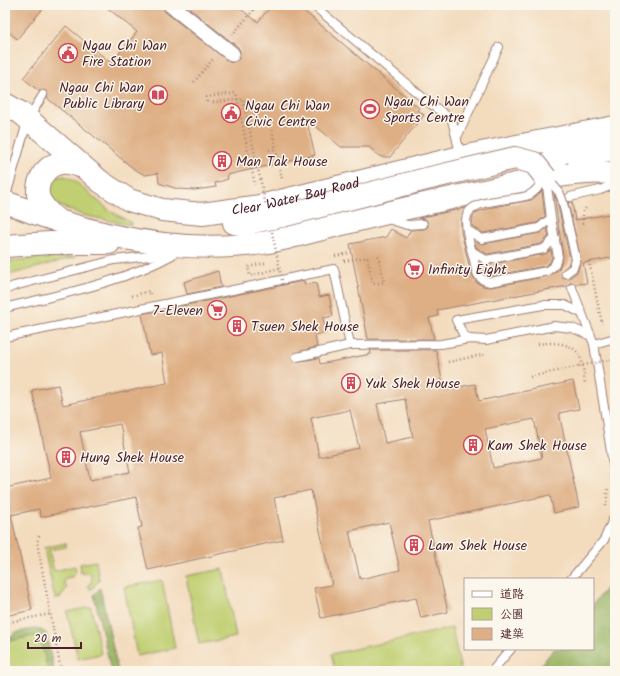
<svg xmlns="http://www.w3.org/2000/svg" width="620" height="676" font-family="Kalam,'LXGW WenKai TC',sans-serif">
<rect width="100%" height="100%" fill="#fbf7ec"/>
<filter id="ink" filterUnits="userSpaceOnUse"><feTurbulence type="fractalNoise" baseFrequency=".025" numOctaves="2"/><feDisplacementMap in="SourceGraphic" scale="8" xChannelSelector="R" yChannelSelector="G"/><feConvolveMatrix kernelMatrix="1 2 1 2 8 2 1 2 1" color-interpolation-filters="sRGB"/></filter>
<filter id="wash" filterUnits="userSpaceOnUse"><feTurbulence type="fractalNoise" baseFrequency=".012" numOctaves="4" result="noise"/><feDisplacementMap in="SourceGraphic" scale="16" xChannelSelector="R" yChannelSelector="G"/><feGaussianBlur stdDeviation="0.9" result="paint"/><feColorMatrix in="noise" values="0 0 0 0 0 0 0 0 0 0 0 0 0 0 0 0 0 1.4 0 .05"/><feComposite in="paint" operator="in"/></filter>
<g filter="url(#wash)">
<rect width="100%" height="100%" fill="#f3dcbe"/>
<!-- green -->
<g fill="#c0cf71" stroke="#85774e">
<polygon points="65,176 75,181 110,211 132,223 131,225 82,215 53,203 48,191 52,180 58,177"/>
<polygon points="41,257 76,257 5,276 5,262"/>
<polygon points="66,543 66,547 49,550 54,571 75,566 76,571 72,577 65,578 64,584 67,587 61,597 55,599 44,548"/>
<polygon points="96,561 99,580 91,590 88,585 91,583 92,576 91,574 81,573 80,564"/>
<polygon points="223,569 236,637 199,644 186,576"/>
<polygon points="162,580 175,648 137,656 124,587"/>
<polygon points="91,607 101,654 78,659 67,612"/>
<polygon points="452,628 461,671 335,671 331,654"/>
<polygon points="32,636 40,637 42,640 48,671 5,671 5,642"/>
</g>
<!-- forest -->
<g fill="#98b263" stroke="#716847">
<polygon points="615,578 615,671 536,671 554,649 593,649 593,604"/>
<polygon points="100,588 118,671 111,671 94,595"/>
<polygon points="37,628 46,633 54,671 48,671 40,637 32,636 11,641 10,637 14,636 14,633"/>
</g>
<g id="blocks">
<!-- building -->
<g fill="#deaf84" fill-rule="evenodd">
<polygon points="5,5 46,5 17,39 5,28"/>
<polygon points="104,5 162,5 165,12 231,63 239,59 240,51 238,47 185,5 235,5 258,22 272,5 297,5 419,108 417,110 424,115 390,157 381,157 369,147 341,147 306,118 315,155 227,175 228,179 215,183 216,187 195,190 178,189 159,183 158,173 145,175 134,169 47,98 48,95 46,91 39,91 23,78 66,26 111,63 137,32"/>
<polygon points="542,191 545,216 537,223 483,233 472,226 473,216 477,212 493,207 531,200"/>
<polygon points="554,194 557,201 570,259 568,265 561,271 561,276 564,278 569,278 577,272 581,260 568,202 572,202 575,220 615,213 615,257 583,263 587,283 576,284 570,283 567,286 437,310 438,316 429,318 434,339 368,339 350,244 386,237 391,229 406,238 411,230 424,229 428,227 428,223 426,219 418,218 466,208 461,220 461,232 471,273 476,282 483,286 491,287 548,276 559,269 563,256"/>
<polygon points="547,228 549,236 541,244 487,254 476,247 475,241 483,244 540,233"/>
<polygon points="551,250 552,256 550,262 545,266 490,276 484,274 481,267 480,263 487,265 545,254"/>
<polygon points="218,271 221,287 187,294 184,282"/>
<path d="M304,281L305,285L316,283L319,297L329,295L333,316L323,318L326,333L315,335L317,347L294,353L292,358L295,362L319,358L320,364L371,354L370,350H436L444,390L475,384L479,401L573,381L579,409L559,413L579,507L554,513L550,495L428,521L448,612L421,618L416,598L321,618L314,588L332,585L311,490L274,498L283,540L148,570L138,528L142,527L136,497L41,517L39,509L11,515L32,610L5,616V488L51,478L32,390L58,385L63,405L167,383L162,353L150,355L142,314ZM405,399L413,437L385,443L377,404ZM350,410L359,448L319,457L311,418ZM534,419L542,458L493,468L485,429ZM120,424L130,472L90,480L80,432ZM389,522L400,570L360,579L349,531Z"/>
</g>
</g>
</g>
<g filter="url(#ink)">
<use href="#blocks" fill-opacity="0" stroke="#9e7e74" stroke-width="1"/>
<g fill="none" stroke-linecap="round" stroke-linejoin="round">
<!-- lane casing -->
<g stroke="#9e7e74" stroke-width="10">
<g id="lane">
<polyline points="313,5 427,101 452,120 461,157"/>
<polyline points="457,137 499,47"/>
<polyline points="570,197 600,190 615,184"/>
<polyline points="5,199 28,119 43,95"/>
<polyline points="385,218 407,225 423,224"/>
<polyline points="572,288 594,344 615,477"/>
<polyline points="5,290 14,286 114,260 168,254"/>
<path d="M5,308C61,294 121,283 172,255"/>
<polyline points="5,337 334,269 350,345"/>
<polyline points="469,339 463,334 456,320 543,305 565,305 581,313"/>
<polyline points="594,344 615,338"/>
<polyline points="297,357 350,345 441,344 469,339 486,340 554,326 572,328 591,336"/>
<polyline points="571,579 604,540 615,515"/>
<polyline points="492,671 511,649"/>
</g>
</g>
<!-- street casing -->
<g stroke="#9e7e74" stroke-width="17">
<polyline id="street" points="171,5 232,54"/>
</g>
<!-- primary casing -->
<g stroke="#9e7e74" stroke-width="24">
<g id="primary">
<path id="s1" d="M5,104L21,113L101,182L129,200L162,210L202,214L260,206L461,157L615,127"/>
<polyline points="578,158 588,153 615,149"/>
<polyline points="546,178 552,159 568,149 592,144"/>
<path d="M5,202C86,234 175,256 262,243C284,240 305,233 326,228C374,216 422,204 470,194C517,184 567,170 615,173"/>
<path d="M57,220C51,215 44,208 40,201C33,186 44,165 61,163C69,162 76,165 83,167"/>
<polyline points="234,223 243,224 282,216"/>
<polyline points="5,246 49,243 109,243"/>
</g>
</g>
<!-- path -->
<g stroke="#9e7e74" stroke-width="2.5" stroke-dasharray="1 3" stroke-linecap="butt">
<polyline points="232,35 258,5"/>
<polyline points="194,82 213,59"/>
<polyline points="206,97 236,93 255,185"/>
<polyline points="272,130 282,179"/>
<polyline points="269,150 276,149"/>
<polyline points="583,224 583,211 587,207"/>
<polyline points="335,256 350,253"/>
<polyline points="344,261 367,257 373,284 384,282 378,253"/>
<polyline points="589,261 602,324"/>
<polyline points="132,296 149,291 150,294"/>
<path d="M538,344C551,342 572,342 579,355C583,362 584,375 585,383"/>
<polyline points="448,362 486,354"/>
<polyline points="615,363 615,364"/>
<polyline points="530,377 579,366"/>
<polyline points="606,506 608,487"/>
<polyline points="39,536 37,542 61,671"/>
<polyline points="5,623 50,614"/>
<polyline points="146,668 147,671"/>
</g>
<!-- lane -->
<use href="#lane" stroke="#fff" stroke-width="8"/>
<!-- street -->
<use href="#street" stroke="#fff" stroke-width="15"/>
<!-- primary -->
<use href="#primary" stroke="#fff" stroke-width="22"/>
<!-- lane-bridge casing -->
<g stroke="#9e7e74" stroke-width="10" stroke-linecap="butt">
<g id="lane-bridge">
<path d="M546,178L551,218L558,257L554,266L547,271L490,282C477,280 476,272 474,260C471,248 466,234 466,221C466,196 514,202 529,195C536,192 541,183 546,178Z"/>
<polyline points="547,178 559,192 562,199 576,259 573,268 566,273"/>
<polyline points="467,230 482,239 539,228 551,218"/>
<polyline points="472,251 486,260 544,249 555,238"/>
</g>
</g>
<!-- primary-bridge casing -->
<g stroke="#9e7e74" stroke-width="24" stroke-linecap="butt">
<polyline id="primary-bridge" points="282,216 426,179 515,158 534,163 546,178"/>
</g>
<!-- path-bridge -->
<g stroke="#9e7e74" stroke-width="2.5" stroke-dasharray="1 3" stroke-linecap="butt">
<polyline points="206,97 207,103 243,99 266,206"/>
<polyline points="272,232 283,285"/>
<polyline points="265,263 248,267 250,276 279,268"/>
<polyline points="579,366 615,359"/>
</g>
<!-- lane-bridge -->
<use href="#lane-bridge" stroke="#fff" stroke-width="8"/>
<!-- primary-bridge -->
<use href="#primary-bridge" stroke="#fff" stroke-width="22"/>
</g>
</g>
<!-- icons -->
<defs>
<g id="civic-ring" transform="scale(1)"><circle r="9.5" fill="#fbf7ec" stroke="#d1495b" stroke-width="1.5"/><path d="M-.6-6.5H3V-4.5H.6V-3L4-1V1h2V6H-6V1h2V-1L-.6-3ZM-1.2 2.5V6h2.4V2.5Z" fill="#d1495b"/></g>
<g id="library-ring" transform="scale(1)"><circle r="9.5" fill="#fbf7ec" stroke="#d1495b" stroke-width="1.5"/><path d="M-6-4Q-3-5.5-.7-3.5V5Q-3 3-6 4ZM6-4Q3-5.5 .7-3.5V5Q3 3 6 4Z" fill="#d1495b"/></g>
<g id="stadium-ring" transform="scale(1)"><circle r="9.5" fill="#fbf7ec" stroke="#d1495b" stroke-width="1.5"/><path d="M0-5a6.5 5 0 1 0 0 10a6.5 5 0 1 0 0-10ZM-3.5-1.8h7v3.6h-7Z" fill="#d1495b"/></g>
<g id="building-ring" transform="scale(1)"><circle r="9.5" fill="#fbf7ec" stroke="#d1495b" stroke-width="1.5"/><path d="M-4-6H4V6H1V3H-1V6H-4ZM-2.5-4.3h1.7v1.8h-1.7ZM.8-4.3h1.7v1.8H.8ZM-2.5-1h1.7V.8h-1.7ZM.8-1h1.7V.8H.8Z" fill="#d1495b"/></g>
<g id="supermarket-ring" transform="scale(1)"><circle r="9.5" fill="#fbf7ec" stroke="#d1495b" stroke-width="1.5"/><path d="M-6-5.5h2.5l.6 2H6L4.5 2H-2.5L-4.4-4H-6ZM-1.5 3.2a1.3 1.3 0 1 0 .1 0ZM3 3.2a1.3 1.3 0 1 0 .1 0Z" fill="#d1495b"/></g>
</defs>
<g fill-rule="evenodd">
<use href="#civic-ring" x="68" y="53"/>
<use href="#library-ring" x="158" y="95"/>
<use href="#stadium-ring" x="370" y="109"/>
<use href="#civic-ring" x="231" y="113"/>
<use href="#building-ring" x="222" y="161"/>
<use href="#supermarket-ring" x="414" y="269"/>
<use href="#supermarket-ring" x="217" y="310"/>
<use href="#building-ring" x="237" y="326"/>
<use href="#building-ring" x="351" y="383"/>
<use href="#building-ring" x="473" y="445"/>
<use href="#building-ring" x="66" y="457"/>
<use href="#building-ring" x="414" y="545"/>
</g>
<g text-anchor="middle" stroke-width="3" stroke-linejoin="round" paint-order="stroke">
<!-- poi labels -->
<g font-size="14" fill="#4a1f2b" stroke="#fbf7ec" text-anchor="start">
<text x="82" y="50">Ngau Chi Wan<tspan x="82" dy="16">Fire Station</tspan></text>
<text x="144" y="92" text-anchor="end">Ngau Chi Wan<tspan x="144" dy="16">Public Library</tspan></text>
<text x="384" y="106">Ngau Chi Wan<tspan x="384" dy="16">Sports Centre</tspan></text>
<text x="245" y="110">Ngau Chi Wan<tspan x="245" dy="16">Civic Centre</tspan></text>
<text x="236" y="166">Man Tak House</text>
<text x="428" y="274">Infinity Eight</text>
<text x="203" y="315" text-anchor="end">7-Eleven</text>
<text x="251" y="331">Tsuen Shek House</text>
<text x="365" y="388">Yuk Shek House</text>
<text x="487" y="450">Kam Shek House</text>
<text x="80" y="462">Hung Shek House</text>
<text x="428" y="550">Lam Shek House</text>
</g>
<!-- street labels -->
<g font-size="14" fill="#4a1f2b" stroke="#fbf7ec">
<text dy="5" stroke="none"><textPath href="#s1" startOffset="327">Clear Water Bay Road</textPath></text>
</g>
</g>
<!-- margin -->
<rect width="620" height="676" fill="none" stroke="#fbf7ec" stroke-width="20"/>
<!-- legend -->
<rect x="464" y="578" width="130" height="72" fill="#fbf7ec" stroke="#b4a19f"/>
<rect x="472" y="591" width="20" height="6" fill="#ffffff" stroke="#b4a19f"/>
<text x="500" y="598" font-size="12" fill="#4a1f2b">道路</text>
<rect x="472" y="608" width="20" height="12" fill="#c0cf71" stroke="#b4a19f"/>
<text x="500" y="618" font-size="12" fill="#4a1f2b">公園</text>
<rect x="472" y="628" width="20" height="12" fill="#deaf84" stroke="#b4a19f"/>
<text x="500" y="638" font-size="12" fill="#4a1f2b">建築</text>
<!-- scale -->
<path d="M28 642v6h53v-6" fill="none" stroke="#4a1f2b" stroke-width="2"/>
<text x="34" y="642" font-size="12" fill="#4a1f2b" stroke="#fbf7ec" stroke-width="3" paint-order="stroke">20 m</text>
</svg>
